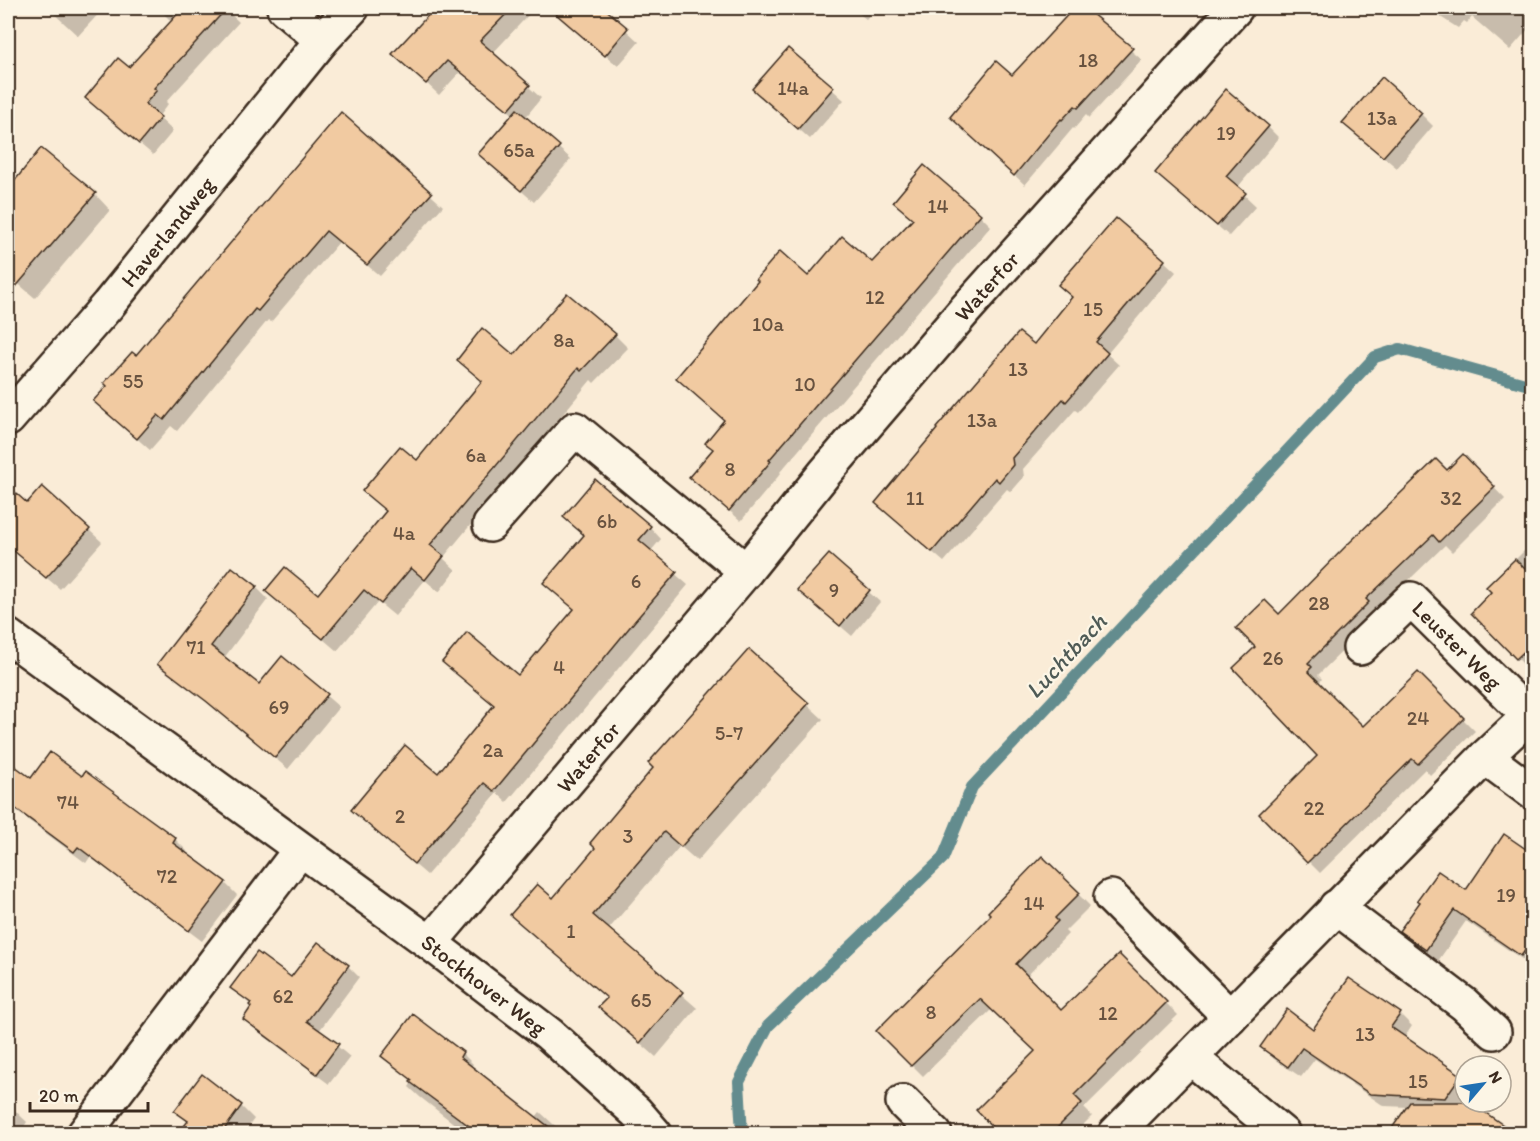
<svg xmlns="http://www.w3.org/2000/svg" width="1540" height="1141" font-family="Itim,sans-serif">
<rect width="100%" height="100%" fill="#faecd7"/>
<filter id="ink" filterUnits="userSpaceOnUse"><feTurbulence type="fractalNoise" baseFrequency=".0167" numOctaves="2"/><feDisplacementMap in="SourceGraphic" scale="12" xChannelSelector="R" yChannelSelector="G"/><feConvolveMatrix kernelMatrix="1 2 1 2 8 2 1 2 1" color-interpolation-filters="sRGB"/></filter>
<g filter="url(#ink)">
<!-- shadow -->
<g fill="#0003">
<polygon points="48,8 104,8 78,36"/>
<polygon points="162,8 224,8 239,22 166,102 168,104 158,117 173,131 153,155 100,110 129,69 172,22 160,10"/>
<polygon points="437,8 535,8 492,54 541,98 525,118 571,159 534,202 480,154 514,115 460,72 439,95 394,53"/>
<polygon points="549,8 602,8 639,42 618,66"/>
<polygon points="852,8 876,8 866,19"/>
<polygon points="1076,8 1082,8 1142,60 1089,118 1086,115 1074,129 1073,128 1025,185 963,127"/>
<polygon points="1426,8 1532,8 1532,29 1530,27 1510,50 1472,17 1467,23 1464,21 1458,28"/>
<polygon points="788,50 844,100 810,139 766,100"/>
<polygon points="341,114 443,206 380,276 339,242 271,322 268,320 177,431 171,426 150,450 108,413 136,357"/>
<polygon points="1421,114 1433,126 1397,168 1357,135"/>
<polygon points="1268,127 1279,138 1237,188 1256,206 1229,236 1157,173"/>
<polygon points="41,150 95,194 110,210 35,298 8,275 8,191"/>
<polygon points="1532,212 1532,227 1526,220"/>
<polygon points="980,215 991,226 780,472 781,473 741,521 691,477 714,450 726,421 808,278 872,264"/>
<polygon points="1164,261 1176,272 1107,354 1119,365 1078,412 1075,410 1023,469 1024,477 1011,492 1007,489 944,562 888,514 1034,346"/>
<polygon points="615,335 628,348 594,383 591,380 443,558 456,570 439,592 425,580 395,616 378,602 337,651 267,591 318,596 387,513 364,491 417,462 483,382 459,360 515,357"/>
<polygon points="1463,456 1505,499 1452,552 1445,545 1377,611 1380,614 1318,675 1322,679 1318,684 1363,729 1418,674 1475,731 1430,775 1425,769 1320,873 1261,814 1319,756 1257,647 1279,616 1447,472"/>
<polygon points="13,493 27,505 89,530 102,542 60,589 8,546 8,498"/>
<polygon points="650,527 661,539 650,552 688,585 507,802 497,793 427,875 364,821 438,775 495,706 456,673 518,677 575,610 545,583"/>
<polygon points="1532,543 1532,667 1529,670 1473,613 1494,592 1488,587"/>
<polygon points="829,557 880,602 852,636 799,590"/>
<polygon points="256,587 268,599 224,658 260,686 283,658 339,707 288,769 220,712 171,675 159,664"/>
<polygon points="749,651 823,719 697,861 680,846 608,930 697,1008 656,1057 600,1007 608,999 512,915 553,900 597,848"/>
<polygon points="14,768 31,780 175,839 187,851 185,854 225,883 237,895 202,941 90,857 86,863 8,805 8,777"/>
<polygon points="1532,856 1532,966 1466,921 1438,961 1413,943 1401,931 1466,892"/>
<polygon points="1042,858 1090,906 1065,931 1068,934 1026,977 1061,1012 1119,956 1178,1015 1084,1108 1092,1116 1074,1134 1001,1134 1037,1052 992,1009 923,1076 878,1031 993,915"/>
<polygon points="348,966 359,977 319,1031 350,1057 329,1084 256,1030 245,1018 253,1007 232,988 291,980"/>
<polygon points="1400,1014 1412,1026 1404,1038 1465,1082 1464,1100 1467,1102 1409,1107 1384,1106 1315,1059 1301,1077 1274,1059 1262,1047 1314,1031"/>
<polygon points="413,1016 462,1053 473,1064 471,1067 535,1118 540,1112 564,1134 451,1134 457,1126 420,1097 409,1087 413,1081 383,1056"/>
<polygon points="202,1076 241,1106 254,1119 245,1131 249,1134 180,1134 188,1122 176,1110"/>
<polygon points="8,1104 27,1122 19,1134 8,1134"/>
<polygon points="1194,1127 1204,1134 1190,1134"/>
</g>
<g fill="none" stroke-linecap="round" stroke-linejoin="round">
<!-- stream -->
<polyline stroke="#638c8e" stroke-width="12" points="742,1134 739,1082 768,1026 943,858 972,787 1375,357 1400,349 1532,386"/>
</g>
<!-- building -->
<g fill="#f1caa1" stroke="#3b2a1e" stroke-width="1.5">
<polygon points="183,8 227,8 154,88 157,90 145,104 161,117 139,144 85,98 118,58 129,67"/>
<polygon points="435,8 512,8 480,41 530,85 508,110 447,61 426,84 392,54"/>
<polygon points="549,8 604,8 628,28 605,56"/>
<polygon points="1074,8 1085,8 1133,48 1078,108 1075,106 1062,120 1061,119 1014,176 950,117 996,61 1012,75"/>
<polygon points="788,48 834,87 798,129 752,89"/>
<polygon points="1382,77 1422,113 1383,157 1342,123"/>
<polygon points="1226,89 1269,126 1226,176 1246,193 1217,226 1155,173"/>
<polygon points="517,109 560,146 521,191 478,154"/>
<polygon points="341,112 432,193 367,265 326,231 258,311 255,309 164,420 158,415 137,439 93,401 107,386 104,383 132,352 136,355"/>
<polygon points="41,148 96,193 8,296 8,189"/>
<polygon points="924,165 981,214 769,460 771,461 729,511 689,477 713,449 705,443 724,420 676,378 758,281 756,279 780,251 808,276 842,236 872,262 913,219 893,202"/>
<polygon points="1116,218 1165,260 1096,342 1108,353 1066,402 1063,399 1012,458 1013,465 999,482 995,478 932,552 875,503 937,429 936,428 1019,332 1034,344 1072,297 1058,285"/>
<polygon points="567,293 616,334 581,371 578,368 430,545 444,556 425,580 411,568 381,604 364,590 323,639 265,591 285,567 318,594 386,511 362,491 400,446 417,460 482,381 457,360 482,328 514,355"/>
<polygon points="1463,454 1495,487 1439,542 1433,535 1366,599 1369,602 1308,663 1312,667 1308,671 1363,726 1418,672 1464,718 1418,764 1412,759 1307,863 1259,814 1317,756 1233,668 1255,647 1236,628 1265,600 1279,614 1348,544 1436,459 1447,470"/>
<polygon points="595,479 651,526 639,540 677,572 634,622 494,791 484,783 414,864 351,810 405,745 438,773 494,705 442,662 467,632 518,675 574,609 543,583 584,535 563,517"/>
<polygon points="8,486 27,503 42,486 90,529 46,578 8,546"/>
<polygon points="829,554 870,590 840,626 797,590"/>
<polygon points="1515,559 1533,577 1533,643 1516,659 1471,613 1491,592 1486,587"/>
<polygon points="232,567 257,586 211,646 259,684 282,656 328,694 275,758 206,701 157,664"/>
<polygon points="749,649 809,703 681,847 664,832 593,915 683,992 640,1043 598,1007 607,998 510,915 537,884 553,898 595,848 590,843 653,768 648,763"/>
<polygon points="50,752 82,776 85,771 143,814 176,838 173,843 226,882 189,931 78,847 74,852 8,803 8,761 31,778"/>
<polygon points="1504,834 1533,854 1533,940 1521,956 1454,910 1426,950 1399,931 1420,902 1417,900 1438,871 1466,890"/>
<polygon points="1042,856 1080,893 1055,918 1058,921 1016,964 1061,1010 1119,954 1167,1002 1074,1095 1082,1103 1051,1134 999,1134 976,1110 1035,1051 980,999 911,1066 876,1031 991,915 988,912"/>
<polygon points="318,942 349,965 307,1021 339,1044 317,1074 243,1019 251,1007 249,1005 251,1003 230,988 257,952 291,977"/>
<polygon points="1349,978 1401,1013 1391,1027 1461,1075 1445,1098 1370,1094 1302,1048 1288,1067 1260,1047 1287,1009 1313,1029"/>
<polygon points="413,1014 463,1052 460,1057 558,1134 480,1134 410,1082 412,1080 381,1056"/>
<polygon points="202,1074 242,1105 221,1134 178,1134 188,1121 174,1111"/>
<polygon points="1410,1102 1470,1102 1516,1134 1388,1134"/>
</g>
<g fill="none" stroke-linecap="round" stroke-linejoin="round">
<!-- minor casing -->
<g stroke="#3b2a1e" stroke-width="38">
<g id="minor">
<polyline points="284,8 322,40"/>
<path id="s1" d="M8,419L108,305L322,40L352,8"/>
<polyline points="490,525 575,429 746,571"/>
<path id="s2" d="M8,636L430,943L549,1034L636,1112L655,1134"/>
<path id="s3" d="M1360,648L1411,599L1529,716"/>
<polyline points="1485,757 1532,792"/>
<polyline points="1111,897 1230,1017"/>
<polyline points="1336,907 1464,1004 1494,1032"/>
<path id="s4" d="M430,943L746,571L824,474L965,310L1236,8"/>
<polyline points="1191,1058 1283,1134"/>
<polyline points="903,1102 935,1134"/>
<polyline points="84,1134 300,850"/>
<polyline points="1115,1134 1485,757 1532,713"/>
</g>
</g>
<!-- minor -->
<use href="#minor" stroke="#fcf5e5" stroke-width="33"/>
</g>
</g>
<g text-anchor="middle" stroke-width="4.5" stroke-linejoin="round" paint-order="stroke">
<!-- number labels -->
<g font-size="20" fill="#68523f">
<text x="1088" y="67">18</text>
<text x="793" y="95">14a</text>
<text x="1382" y="125">13a</text>
<text x="1226" y="140">19</text>
<text x="519" y="157">65a</text>
<text x="938" y="213">14</text>
<text x="875" y="304">12</text>
<text x="1093" y="316">15</text>
<text x="768" y="331">10a</text>
<text x="564" y="347">8a</text>
<text x="1018" y="376">13</text>
<text x="133" y="388">55</text>
<text x="805" y="391">10</text>
<text x="982" y="427">13a</text>
<text x="476" y="462">6a</text>
<text x="730" y="476">8</text>
<text x="915" y="505">11</text>
<text x="1451" y="505">32</text>
<text x="607" y="528">6b</text>
<text x="404" y="540">4a</text>
<text x="636" y="588">6</text>
<text x="834" y="597">9</text>
<text x="1319" y="610">28</text>
<text x="196" y="654">71</text>
<text x="1273" y="665">26</text>
<text x="559" y="674">4</text>
<text x="279" y="714">69</text>
<text x="1418" y="725">24</text>
<text x="729" y="740">5-7</text>
<text x="493" y="757">2a</text>
<text x="68" y="809">74</text>
<text x="1314" y="815">22</text>
<text x="400" y="823">2</text>
<text x="628" y="843">3</text>
<text x="167" y="883">72</text>
<text x="1506" y="902">19</text>
<text x="1034" y="910">14</text>
<text x="571" y="938">1</text>
<text x="283" y="1003">62</text>
<text x="641" y="1007">65</text>
<text x="931" y="1019">8</text>
<text x="1108" y="1020">12</text>
<text x="1365" y="1041">13</text>
<text x="1418" y="1088">15</text>
</g>
<!-- street labels -->
<g font-size="22" fill="#3b2a1e" stroke="#fcf5e5">
<text dy="8" stroke="none"><textPath href="#s1" startOffset="246">Haverlandweg</textPath></text>
<text dy="8" stroke="none"><textPath href="#s4" startOffset="861">Waterfor</textPath></text>
<text dy="8" stroke="none"><textPath href="#s3" startOffset="136">Leuster Weg</textPath></text>
<text dy="8" stroke="none"><textPath href="#s4" startOffset="244">Waterfor</textPath></text>
<text dy="8" stroke="none"><textPath href="#s2" startOffset="590">Stockhover Weg</textPath></text>
</g>
<!-- water labels -->
<g font-size="24" font-style="italic" fill="#4f5b56" stroke="#fcf5e5">
<text transform="translate(1066 656) rotate(-47)" y="8">Luchtbach</text>
</g>
</g>
<!-- margin -->
<rect width="1540" height="1141" fill="none" stroke="#fcf5e5" stroke-width="30"/>
<rect x="15" y="15" width="1510" height="1111" fill="none" stroke="#3b2a1e" stroke-width="2" filter="url(#ink)"/>
<!-- north arrow -->
<g transform="translate(1483 1084) rotate(61)"><circle r="28" fill="#fcf5e5" stroke="#afa495" stroke-width="1.5"/>
<path d="M0-4.5L10 22L0 15L-10 22Z" fill="#1f6fb2"/>
<text y="-9" font-size="16" font-weight="bold" text-anchor="middle" fill="#3b2a1e">N</text>
</g>
<!-- scale -->
<path d="M30 1102v9h118v-9" fill="none" stroke="#3b2a1e" stroke-width="3"/>
<text x="39" y="1102" font-size="18" fill="#3b2a1e" stroke="#fcf5e5" stroke-width="4.5" paint-order="stroke">20 m</text>
</svg>
